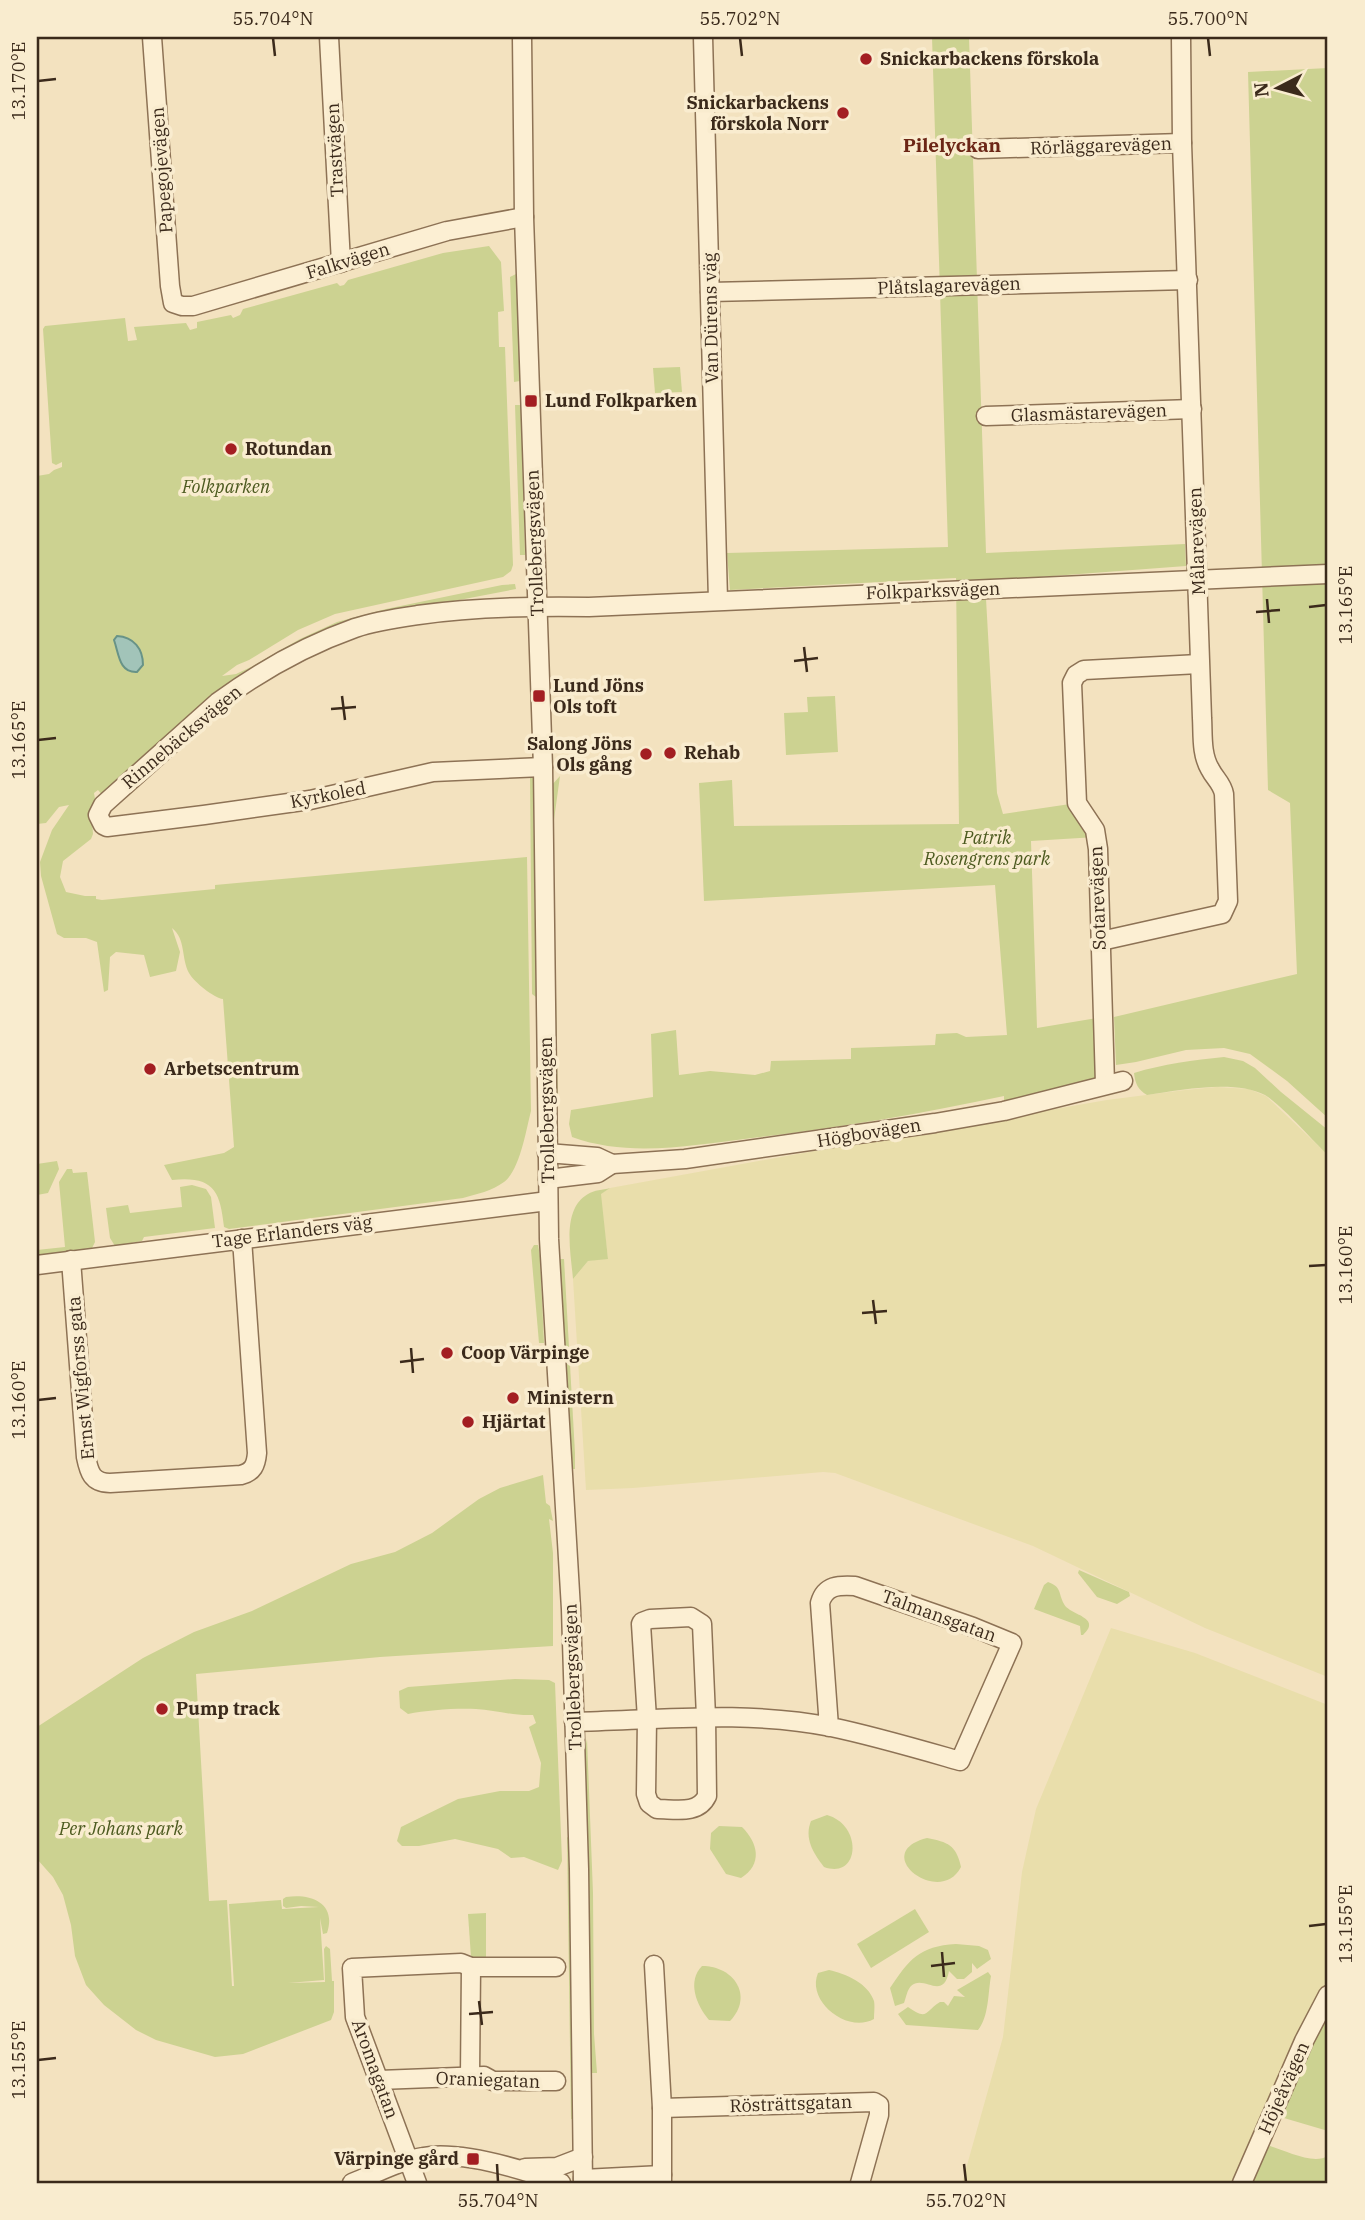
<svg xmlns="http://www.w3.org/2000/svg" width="1365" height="2220" font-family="'IBM Plex Serif',serif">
<rect width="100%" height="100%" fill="#f3e2bf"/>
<!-- farmland -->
<g fill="#e9deab">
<polygon points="1217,1087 1249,1089 1266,1096 1328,1155 1328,1677 1205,1628 1033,1546 835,1473 823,1472 633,1488 586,1490 573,1279 588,1261 608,1258 600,1194 610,1188 853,1144 1107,1100 1185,1090"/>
<polygon points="1111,1628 1195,1653 1328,1705 1328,1978 1298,2038 1238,2183 962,2183 1003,2037 1022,1872 1036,1809"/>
</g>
<!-- green -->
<g fill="#ccd291">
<path d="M932,37H969L986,553L1185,544L1186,566L985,581L997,793L1003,814L1077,803L1096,837L1031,841L1037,1028L1103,1017L1105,1084L1004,1111V1096C920,1114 837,1128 752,1138C692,1145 630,1158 572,1137L569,1124L571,1110L653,1097L651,1034L676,1030L679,1075L710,1071L755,1075L770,1071L771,1061L851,1059V1048L935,1045L936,1034L957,1033L966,1037L1007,1035L995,885L704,901L699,783L732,780L734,826L959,824L956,578L730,590L727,553L948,547Z"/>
<polygon points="1328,68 1328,1118 1287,1081 1250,1054 1224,1048 1186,1050 1136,1062 1116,1065 1114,1017 1297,974 1290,803 1268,790 1248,72"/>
<path d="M489,246L501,262L504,311L498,312L499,347H505L513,565L511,571L503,577L335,614L298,630L249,660L237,665L222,676L236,674L251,667L300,639L337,622L386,609L502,585L515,584L516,589L376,616L334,628L103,796L98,790L94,793L95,799L92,821L93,834L91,839L63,861L60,877L66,892L85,896H96V899L102,900L215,889V885L527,857L531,1111C526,1130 520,1170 504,1182C492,1191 477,1194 463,1198L229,1229L224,1227C220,1190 213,1176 172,1180L164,1165L224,1153L234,1147L223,999C214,998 194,982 189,973C181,958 186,939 172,928L180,952L176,971L150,977L144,955L116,952L110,957L108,990L104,992L97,942L86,938H64L57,934L41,876L40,862L52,830L69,805L59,807L46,823L37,824V476L49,474L54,470L62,467V462L56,465L52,463L43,329L45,326L125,318L128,341L137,340L134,327L186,323L190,330L197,328V322L231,315L233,318L240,315L243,309L326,286L337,283L340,286L344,285L348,280L443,253Z"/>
<polygon points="516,274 520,381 514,382 510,277"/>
<polygon points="680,367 682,392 655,393 653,368"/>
<polygon points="515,405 521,405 525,555 520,555"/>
<polygon points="835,696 838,752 786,755 784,713 808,712 807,697"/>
<polygon points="560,776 553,827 558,1107 556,1107 551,786"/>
<polygon points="530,778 533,778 536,997 532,994"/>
<path d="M1224,1057L1243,1061L1255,1068L1281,1092L1328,1130V1155C1311,1139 1283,1106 1265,1095C1235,1079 1180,1090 1147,1095C1138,1090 1135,1083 1134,1073C1163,1064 1194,1060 1224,1057Z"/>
<polygon points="57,1161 59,1169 48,1193 37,1195 37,1164"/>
<polygon points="67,1169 72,1169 73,1173 87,1172 95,1242 92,1248 37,1256 37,1250 65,1247 59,1182"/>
<polygon points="192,1185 206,1189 211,1197 215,1228 144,1237 142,1241 115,1246 110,1238 106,1208 128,1205 130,1213 182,1207 180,1187"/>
<path d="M610,1188L601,1194L608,1259L588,1261L573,1279C571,1254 561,1209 588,1194C594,1190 603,1190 610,1188Z"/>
<polygon points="534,1245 538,1245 540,1256 544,1343 539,1343 531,1250"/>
<polygon points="560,1259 564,1259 575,1453 575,1469 571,1469"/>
<path d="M543,1475L546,1503L550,1506L553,1521L549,1519L553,1553V1646L380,1657L196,1674L209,1901L227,1900L232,1986H234L229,1904L281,1900L282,1909L319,1907L301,1906L286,1908L283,1906V1899L286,1897C311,1893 337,1903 327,1933L323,1934L320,1918L324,1980L288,1983L325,1982L324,1949L326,1946L330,1949L332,1981H334V2012L331,2020L243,2054L215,2057L156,2040L136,2030L104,2005L86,1985L75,1956L71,1925L63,1895L53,1877L37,1859V1727L143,1658L194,1632L252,1611L351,1564L395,1552L432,1533L479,1499L500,1488Z"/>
<polygon points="1079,1570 1129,1592 1130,1596 1117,1604 1097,1597 1078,1573"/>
<path d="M1048,1582C1062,1587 1058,1593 1064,1604C1069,1615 1103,1617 1083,1635H1081L1080,1626L1034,1609L1044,1585Z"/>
<path d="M515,1679L549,1680L555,1683L562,1861L558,1870L524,1857L511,1858L498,1849L455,1839L419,1846H402L397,1841L401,1827L458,1799L500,1791H529L539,1787L541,1763L529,1727L536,1723L533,1715C513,1716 495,1710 476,1709C456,1708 427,1710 408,1714L400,1708L399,1691L408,1687Z"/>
<polygon points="587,1739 593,1893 594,2034 597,2073 590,2073 588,1893 584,1753"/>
<path d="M827,1815C863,1825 860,1880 824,1867C813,1853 804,1838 811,1821Z"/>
<path d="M719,1826L742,1827C758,1843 763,1864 741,1878L726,1874L710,1849L711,1833Z"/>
<polygon points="567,1837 572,1840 575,2120 571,2119"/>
<path d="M927,1838C948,1842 956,1845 961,1867C940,1908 868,1853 927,1838Z"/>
<polygon points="915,1909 929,1932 871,1968 857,1944"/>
<polygon points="486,1913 486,1958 471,1957 468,1914"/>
<path d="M956,1944L979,1946L988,1950L991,1959L977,1969L972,1963V1972L964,1979H957L949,1971C943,2002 924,1974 911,1986C907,1990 906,1998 904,2003L895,2006L890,1988C909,1960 919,1946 956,1944Z"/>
<path d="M702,1966C734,1966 754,1996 730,2021L709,2020C696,2005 687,1981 702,1966Z"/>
<path d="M829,1970C846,1974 868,1983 874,2001C875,2006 874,2014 874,2019C847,2034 806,2001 818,1973Z"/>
<path d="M988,1972L991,1976C988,1992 989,2017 978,2030L906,2025L898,2014L908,2007C928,2021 924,2012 940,2002H944L948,2006L954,1996L965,1997L957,1990Z"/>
<polygon points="1328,2007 1328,2131 1284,2118 1283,2105"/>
<path d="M1270,2146C1287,2151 1313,2165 1328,2156V2183H1248L1261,2155Z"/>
</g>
<!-- water -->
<path fill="#a2c4b9" stroke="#689387" stroke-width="2" d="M117,636C134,637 143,649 143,665L137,672C119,673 119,654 114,640Z"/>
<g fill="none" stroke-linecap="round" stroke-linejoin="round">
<!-- minor casing -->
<g stroke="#8d7255" stroke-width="21">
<g id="minor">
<polyline points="152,37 170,286 173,303 182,306 193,306 447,231 524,217"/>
<polyline points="329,37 341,263"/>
<polyline points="522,37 524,217 543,767 549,1239 571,1609 579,1869 583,2183"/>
<polyline points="703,37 718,600"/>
<polyline points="978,149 1182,143"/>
<polyline points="710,292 1188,280"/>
<polyline points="986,416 1192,409"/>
<path d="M543,767L433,772L310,800L204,815L107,827L103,825L98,815L103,805L218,702C259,672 307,645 355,628C375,621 397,618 418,615C475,607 532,606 589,607L1328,574"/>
<path d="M1101,941L1222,914L1228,901L1224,794C1222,783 1215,779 1210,769C1201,754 1203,734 1202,718L1182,143L1181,37"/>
<polyline points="1105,1084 1098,849 1095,830 1077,803 1072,683 1076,675 1084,670 1199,664"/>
<polyline points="547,1153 597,1157 612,1164 598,1173 548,1179"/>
<polyline points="612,1164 685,1159 935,1123 1004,1111 1123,1081"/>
<path d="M71,1260L86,1457C89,1472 92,1483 110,1483L241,1475C253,1472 256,1465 257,1453L242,1239"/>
<polyline points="37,1265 548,1201"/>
<path d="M691,1617L702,1624L706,1717L707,1796C698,1815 675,1809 657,1809L649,1803L646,1794L647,1719L641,1624L642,1622L650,1619Z"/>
<path d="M574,1722C658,1720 748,1710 831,1727C874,1736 918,1749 960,1761L1012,1643L973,1627L855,1586C839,1585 825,1585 820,1603L829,1727"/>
<polyline points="654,1965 662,2108 874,2102 879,2105 879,2115 860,2183"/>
<polyline points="470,2076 471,1967"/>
<polyline points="379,2080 484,2076 493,2081 556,2081"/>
<polyline points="525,2168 557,2167 583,2157"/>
<polyline points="662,2175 662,2108"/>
<polyline points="583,2179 662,2175 662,2183"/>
<path d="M352,2183C375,2174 398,2161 423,2157C461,2150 524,2170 561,2183"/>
<polyline points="417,2183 355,2017 352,1968 461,1963 471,1967 556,1967"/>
<polyline points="1242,2183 1304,2041 1328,1995"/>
</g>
</g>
<!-- minor -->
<use href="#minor" stroke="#fcefd3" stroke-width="18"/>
</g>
<!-- ticks -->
<path fill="none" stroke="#3b2a1b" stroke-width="2.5" d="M273,38L275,56M740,38L742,56M1208,38L1210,56M38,81L56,79M1267,599L1269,623M1309,607L1326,605M1256,612L1280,610M804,647L807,672M794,661L818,658M342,696L345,720M331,709L356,707M38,740L56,738M1309,1266L1326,1265M873,1300L876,1324M862,1313L887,1311M411,1348L413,1373M400,1362L424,1359M38,1400L56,1398M1309,1926L1326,1924M942,1952L944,1977M931,1966L955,1963M479,2001L482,2025M469,2014L493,2012M38,2060L56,2058M497,2164L498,2182M964,2164L966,2182"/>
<!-- markers -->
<g fill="#a31e22" stroke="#f9eccf" stroke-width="2.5">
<circle cx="866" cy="59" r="7"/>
<circle cx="843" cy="113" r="7"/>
<rect x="524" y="394" width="14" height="14" rx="3.5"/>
<circle cx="231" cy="449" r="7"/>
<rect x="532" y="689" width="14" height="14" rx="3.5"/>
<circle cx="670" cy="753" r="7"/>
<circle cx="646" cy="754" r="7"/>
<circle cx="150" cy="1069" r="7"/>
<circle cx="447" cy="1353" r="7"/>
<circle cx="513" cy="1398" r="7"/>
<circle cx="468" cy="1422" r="7"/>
<circle cx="162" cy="1709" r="7"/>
<rect x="466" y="2152" width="14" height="14" rx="3.5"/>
</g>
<g text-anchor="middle" stroke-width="7" stroke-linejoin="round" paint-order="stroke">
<!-- poi labels -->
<g font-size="18" font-weight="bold" fill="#3b2a1b" stroke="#f9eccf" text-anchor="start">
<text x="880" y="65">Snickarbackens förskola</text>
<text x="829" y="109" text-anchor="end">Snickarbackens<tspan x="829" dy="21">förskola Norr</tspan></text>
<text x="545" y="407">Lund Folkparken</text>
<text x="245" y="455">Rotundan</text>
<text x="553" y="692">Lund Jöns<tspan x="553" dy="21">Ols toft</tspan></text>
<text x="632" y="750" text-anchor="end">Salong Jöns<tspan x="632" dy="21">Ols gång</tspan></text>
<text x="684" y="759">Rehab</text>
<text x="164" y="1075">Arbetscentrum</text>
<text x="461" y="1359">Coop Värpinge</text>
<text x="527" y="1404">Ministern</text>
<text x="482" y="1428">Hjärtat</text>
<text x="176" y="1715">Pump track</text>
<text x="459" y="2165" text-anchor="end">Värpinge gård</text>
</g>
<!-- street labels -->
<g font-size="18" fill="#3b2a1b" stroke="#f9eccf">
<text transform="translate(1101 146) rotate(-2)" y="6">Rörläggarevägen</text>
<text transform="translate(335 150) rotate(-93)" y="6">Trastvägen</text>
<text transform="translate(162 170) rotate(-94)" y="6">Papegojevägen</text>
<text transform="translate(348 261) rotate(-17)" y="6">Falkvägen</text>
<text transform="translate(949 286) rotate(-2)" y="6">Plåtslagarevägen</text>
<text transform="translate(711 318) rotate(-91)" y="6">Van Dürens väg</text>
<text transform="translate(1089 413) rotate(-2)" y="6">Glasmästarevägen</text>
<text transform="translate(1197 541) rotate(-92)" y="6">Målarevägen</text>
<text transform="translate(535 543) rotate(-92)" y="6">Trollebergsvägen</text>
<text transform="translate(933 591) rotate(-2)" y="6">Folkparksvägen</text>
<text transform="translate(182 737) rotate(-40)" y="6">Rinnebäcksvägen</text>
<text transform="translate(328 795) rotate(-11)" y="6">Kyrkoled</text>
<text transform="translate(1098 898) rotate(-92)" y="6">Sotarevägen</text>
<text transform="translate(547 1110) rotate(-91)" y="6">Trollebergsvägen</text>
<text transform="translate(869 1133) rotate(-9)" y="6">Högbovägen</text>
<text transform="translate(292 1232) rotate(-7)" y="6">Tage Erlanders väg</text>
<text transform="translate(81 1378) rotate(-95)" y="6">Ernst Wigforss gata</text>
<text transform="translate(939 1616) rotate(20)" y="6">Talmansgatan</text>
<text transform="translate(573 1677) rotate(-92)" y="6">Trollebergsvägen</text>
<text transform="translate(375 2069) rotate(70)" y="6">Aromagatan</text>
<text transform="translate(488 2080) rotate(2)" y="6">Oraniegatan</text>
<text transform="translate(1284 2088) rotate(-66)" y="6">Höjeåvägen</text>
<text transform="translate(791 2104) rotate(-2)" y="6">Rösträttsgatan</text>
</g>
<!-- park labels -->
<g font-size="18" font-style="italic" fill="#4c5a1f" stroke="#f9eccf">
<text x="226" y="493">Folkparken</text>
<text x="987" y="844">Patrik<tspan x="987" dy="21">Rosengrens park</tspan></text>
<text x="121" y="1835">Per Johans park</text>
</g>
<!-- neighbourhood labels -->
<g font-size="19" font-weight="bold" fill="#6c2616" stroke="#f9eccf">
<text x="952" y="152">Pilelyckan</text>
</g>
</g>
<!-- border -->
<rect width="1365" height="2220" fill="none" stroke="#f9eccf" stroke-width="77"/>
<!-- north arrow -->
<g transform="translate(1278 88) rotate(264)" stroke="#f9eccf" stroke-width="5" paint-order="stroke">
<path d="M0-5L12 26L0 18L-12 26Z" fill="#3b2a1b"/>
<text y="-10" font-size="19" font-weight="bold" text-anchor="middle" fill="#3b2a1b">N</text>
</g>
<rect x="38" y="38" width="1288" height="2144" fill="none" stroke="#3b2a1b" stroke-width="2.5"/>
<g font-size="18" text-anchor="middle" fill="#3b2a1b">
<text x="273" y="25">55.704°N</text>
<text x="740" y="25">55.702°N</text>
<text x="1208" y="25">55.700°N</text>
<text transform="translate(19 81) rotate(-90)" y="6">13.170°E</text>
<text transform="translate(1346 605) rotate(-90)" y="6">13.165°E</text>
<text transform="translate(19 740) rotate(-90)" y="6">13.165°E</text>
<text transform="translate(1346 1265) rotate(-90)" y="6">13.160°E</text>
<text transform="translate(19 1400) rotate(-90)" y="6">13.160°E</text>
<text transform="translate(1346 1924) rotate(-90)" y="6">13.155°E</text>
<text transform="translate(19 2060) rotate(-90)" y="6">13.155°E</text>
<text x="498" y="2207">55.704°N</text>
<text x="966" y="2207">55.702°N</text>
</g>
</svg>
